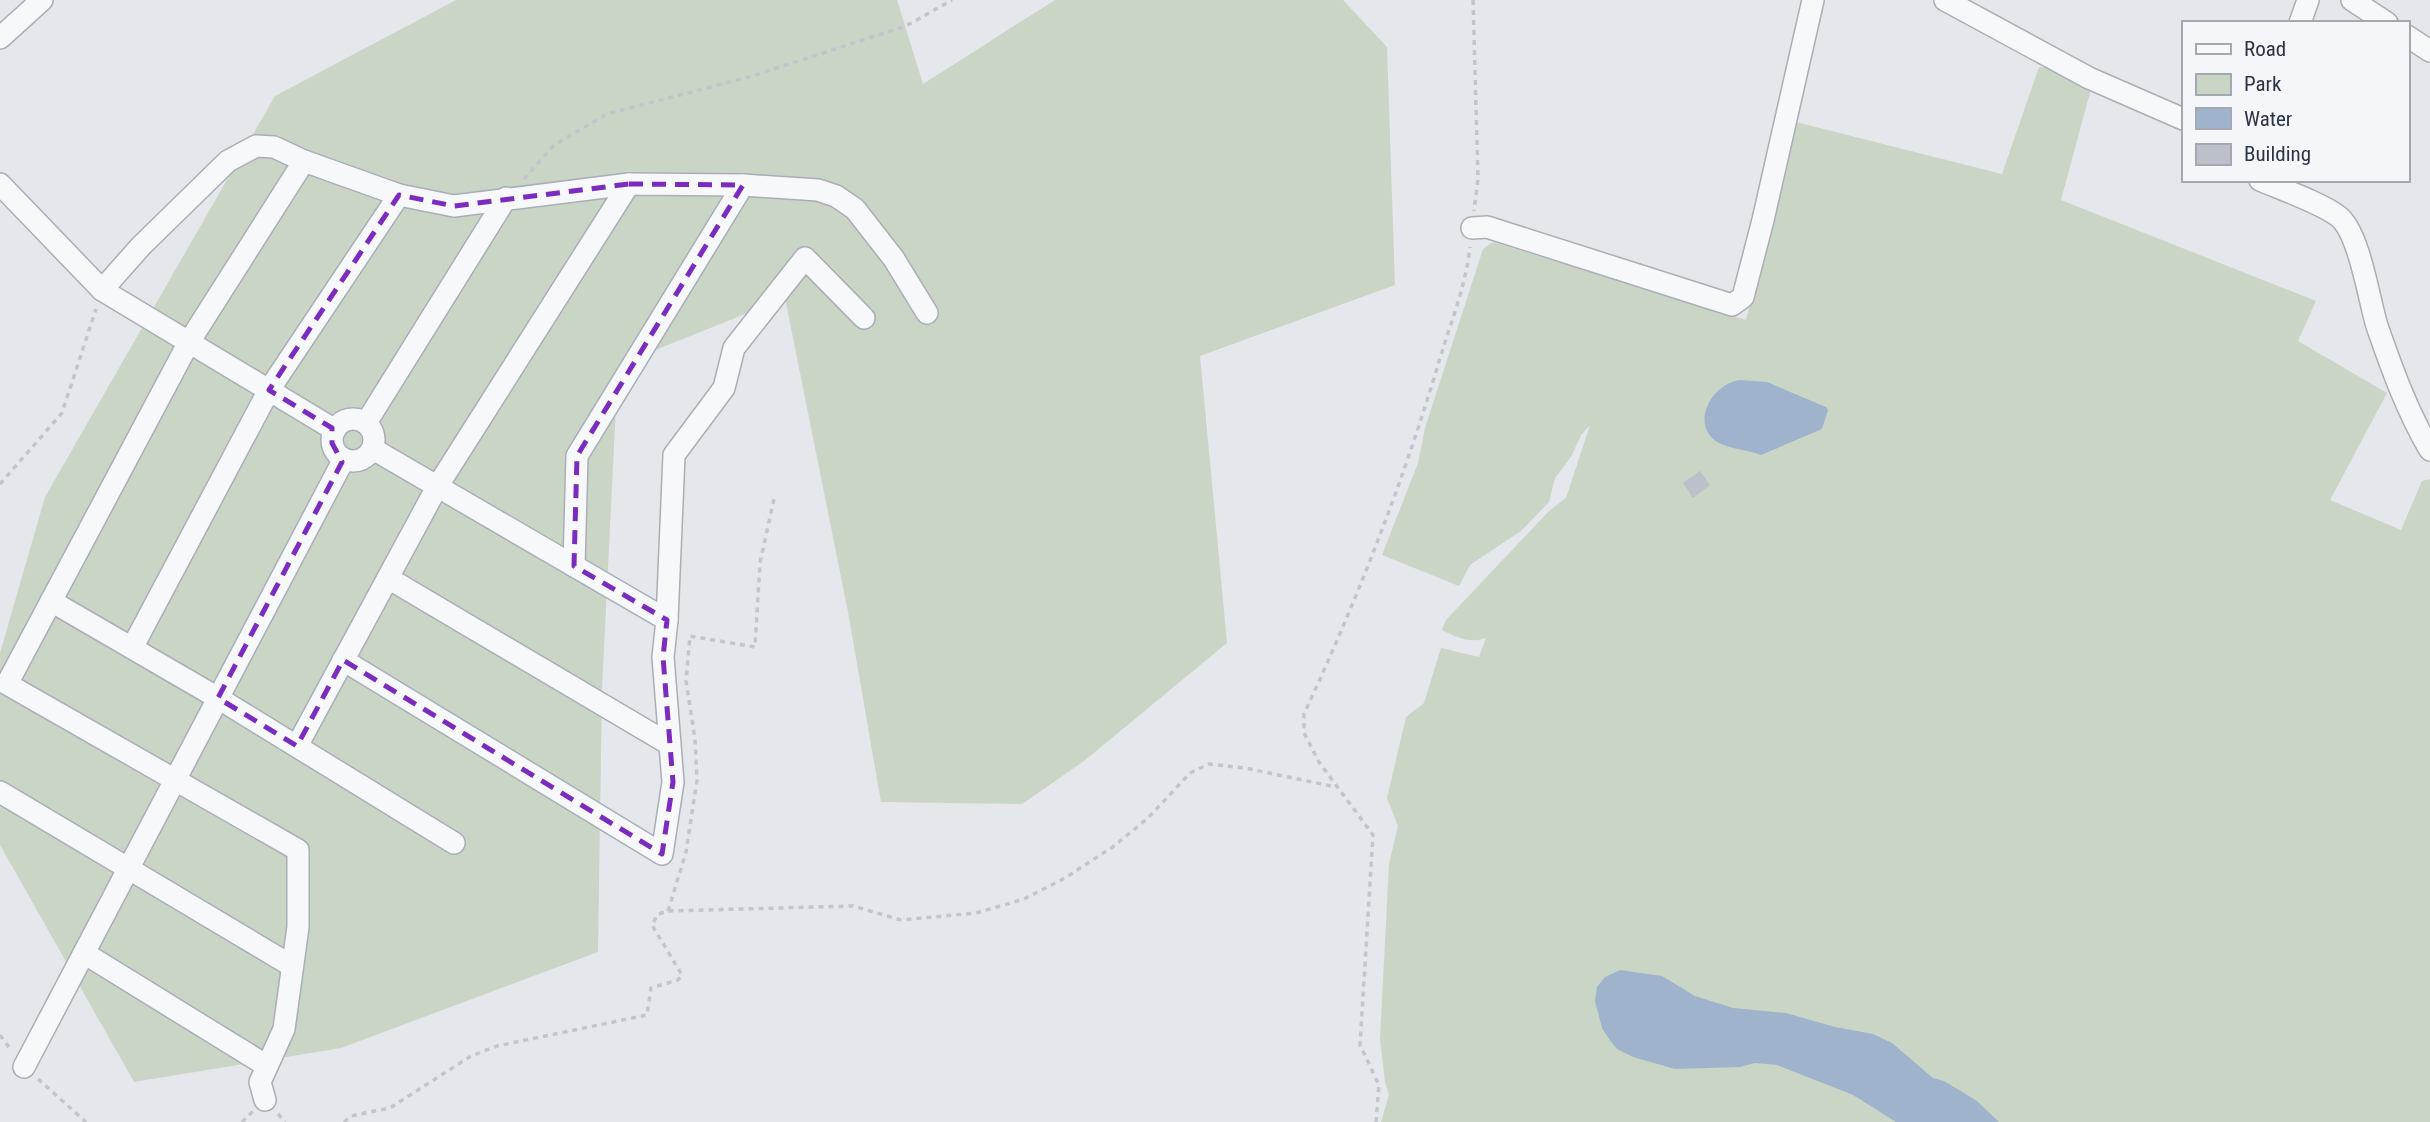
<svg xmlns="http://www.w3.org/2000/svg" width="2430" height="1122" font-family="'Roboto Condensed',sans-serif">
<rect width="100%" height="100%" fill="#e4e7ec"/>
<!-- green -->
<g fill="#c9d6c5">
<polygon points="456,0 897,0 923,84 1055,0 1343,0 1387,47 1395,285 1200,356 1227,643 1084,761 1022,804 881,802 848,612 785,298 618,365 602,689 598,952 341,1048 134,1082 0,845 0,653 45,497 275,96"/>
<path d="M2039,67L2050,68L2091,89L2061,200L2316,301L2298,341L2387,393L2330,500L2401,530L2422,481L2430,479V1122H1381L1389,1095L1385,1082L1380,1039L1389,864L1398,826L1387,798L1406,717L1424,703L1441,648L1479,657L1486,638C1470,644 1456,637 1442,630L1446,620L1549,511L1566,498L1590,425L1581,435L1571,457L1555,478L1549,502L1521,531L1470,565L1459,586L1382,555L1418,463L1425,428L1483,249L1493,242L1746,320L1796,122L2002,174Z"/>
</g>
<!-- water -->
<g fill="#9fb4cc">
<path d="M1740,380L1767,382L1826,407L1828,410L1822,429L1761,455C1748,450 1729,449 1717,442C1690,424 1711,384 1740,380Z"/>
<polygon points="1620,970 1662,976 1695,996 1733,1008 1786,1013 1835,1027 1873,1034 1892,1043 1933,1078 1944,1081 1977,1101 1999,1122 1896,1122 1853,1095 1777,1065 1755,1063 1740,1067 1675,1069 1633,1057 1617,1049 1609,1039 1602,1028 1595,1001 1597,987 1605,977"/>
</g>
<!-- building -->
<polygon fill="#bbc0ca" points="1700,471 1710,485 1693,498 1683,483"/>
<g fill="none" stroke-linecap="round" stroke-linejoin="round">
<!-- minor casing -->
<g stroke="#a9aeb7" stroke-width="24">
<g id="minor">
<polyline points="1945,0 2089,78 2183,119"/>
<polyline points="2352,0 2387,23"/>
<polyline points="2300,23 2308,0"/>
<polyline points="2407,36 2430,51"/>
<polyline points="0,38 42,0"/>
<path d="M2260,180C2281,189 2321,203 2338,216C2359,231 2369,300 2377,326C2392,369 2407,411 2430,450"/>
<polyline points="0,184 102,290 335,430"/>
<polyline points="1472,228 1487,227 1732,305 1743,297 1763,220 1813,0"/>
<polyline points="102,290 141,246 228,161 256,146 274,147 304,161 399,195 454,206 629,184 743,185 818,190 836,196 855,209 894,259 927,313"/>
<circle cx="353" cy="440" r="21"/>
<polyline points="366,423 506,198"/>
<polyline points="373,449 667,620"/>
<polyline points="574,566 577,456 743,185"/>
<polyline points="388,578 669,744"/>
<polyline points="51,601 218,698 454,843"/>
<polyline points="132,648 269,390 399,195"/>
<polyline points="343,660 662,854 673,782 663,657 667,620 674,455 724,388 734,348 805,258 864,318"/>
<polyline points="297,746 437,487 629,184"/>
<polyline points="0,792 292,966"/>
<polyline points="84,953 267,1066"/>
<polyline points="24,1067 344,459"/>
<polyline points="265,1100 260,1082 284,1029 298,927 298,850 7,684 189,342 304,161"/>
</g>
</g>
<!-- path -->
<g stroke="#c2c5cb" stroke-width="3.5" stroke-dasharray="5 5" stroke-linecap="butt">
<polyline points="1473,0 1478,178 1474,211"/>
<polyline points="524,179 554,145 607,114 749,77 906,26 952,0"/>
<polyline points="0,484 62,413 96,309"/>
<polyline points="668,911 686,852 697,780 695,739 686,681 690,636 755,647 760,563 775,494"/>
<polyline points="0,1035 11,1050"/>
<polyline points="38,1079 86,1122"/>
<polyline points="278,1114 285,1122"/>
<polyline points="242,1122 253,1111"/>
<polyline points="344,1122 351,1116 390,1108 471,1056 497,1046 647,1015 651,988 678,980 682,975 652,925 658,914 668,911 853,906 901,920 976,913 1024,899 1065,878 1114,846 1148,818 1190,773 1209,764 1245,768 1336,787"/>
<path d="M1376,1122L1379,1085L1360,1045L1373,835L1319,762L1304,733V714C1357,600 1402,485 1438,365C1449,327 1466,286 1470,247"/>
</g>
<!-- minor -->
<use href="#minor" stroke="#f7f8fa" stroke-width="21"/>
</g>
<!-- marked area -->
<path fill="none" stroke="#7b2cbf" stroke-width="5" stroke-dasharray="14 9" stroke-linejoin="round" d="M629,184L743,185L577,456L574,566L667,620L663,657L673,782L662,854L343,660L297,746L218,698L342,462L332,443V428L269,390L399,195L454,206Z"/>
<!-- legend -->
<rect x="2182" y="21" width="228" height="161" fill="#f4f6f9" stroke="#a4a8b1" stroke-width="2"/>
<rect x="2196" y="44" width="35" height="10" fill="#f7f8fa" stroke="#a4a8b1" stroke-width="2"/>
<text x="2244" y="56" font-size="21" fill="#2b3445">Road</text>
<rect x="2196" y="74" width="35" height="21" fill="#c9d6c5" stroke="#a4a8b1" stroke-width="2"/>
<text x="2244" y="91" font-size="21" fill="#2b3445">Park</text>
<rect x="2196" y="108" width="35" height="21" fill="#9fb4cc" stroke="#a4a8b1" stroke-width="2"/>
<text x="2244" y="126" font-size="21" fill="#2b3445">Water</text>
<rect x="2196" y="144" width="35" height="21" fill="#bbc0ca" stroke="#a4a8b1" stroke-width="2"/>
<text x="2244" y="161" font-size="21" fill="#2b3445">Building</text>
</svg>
